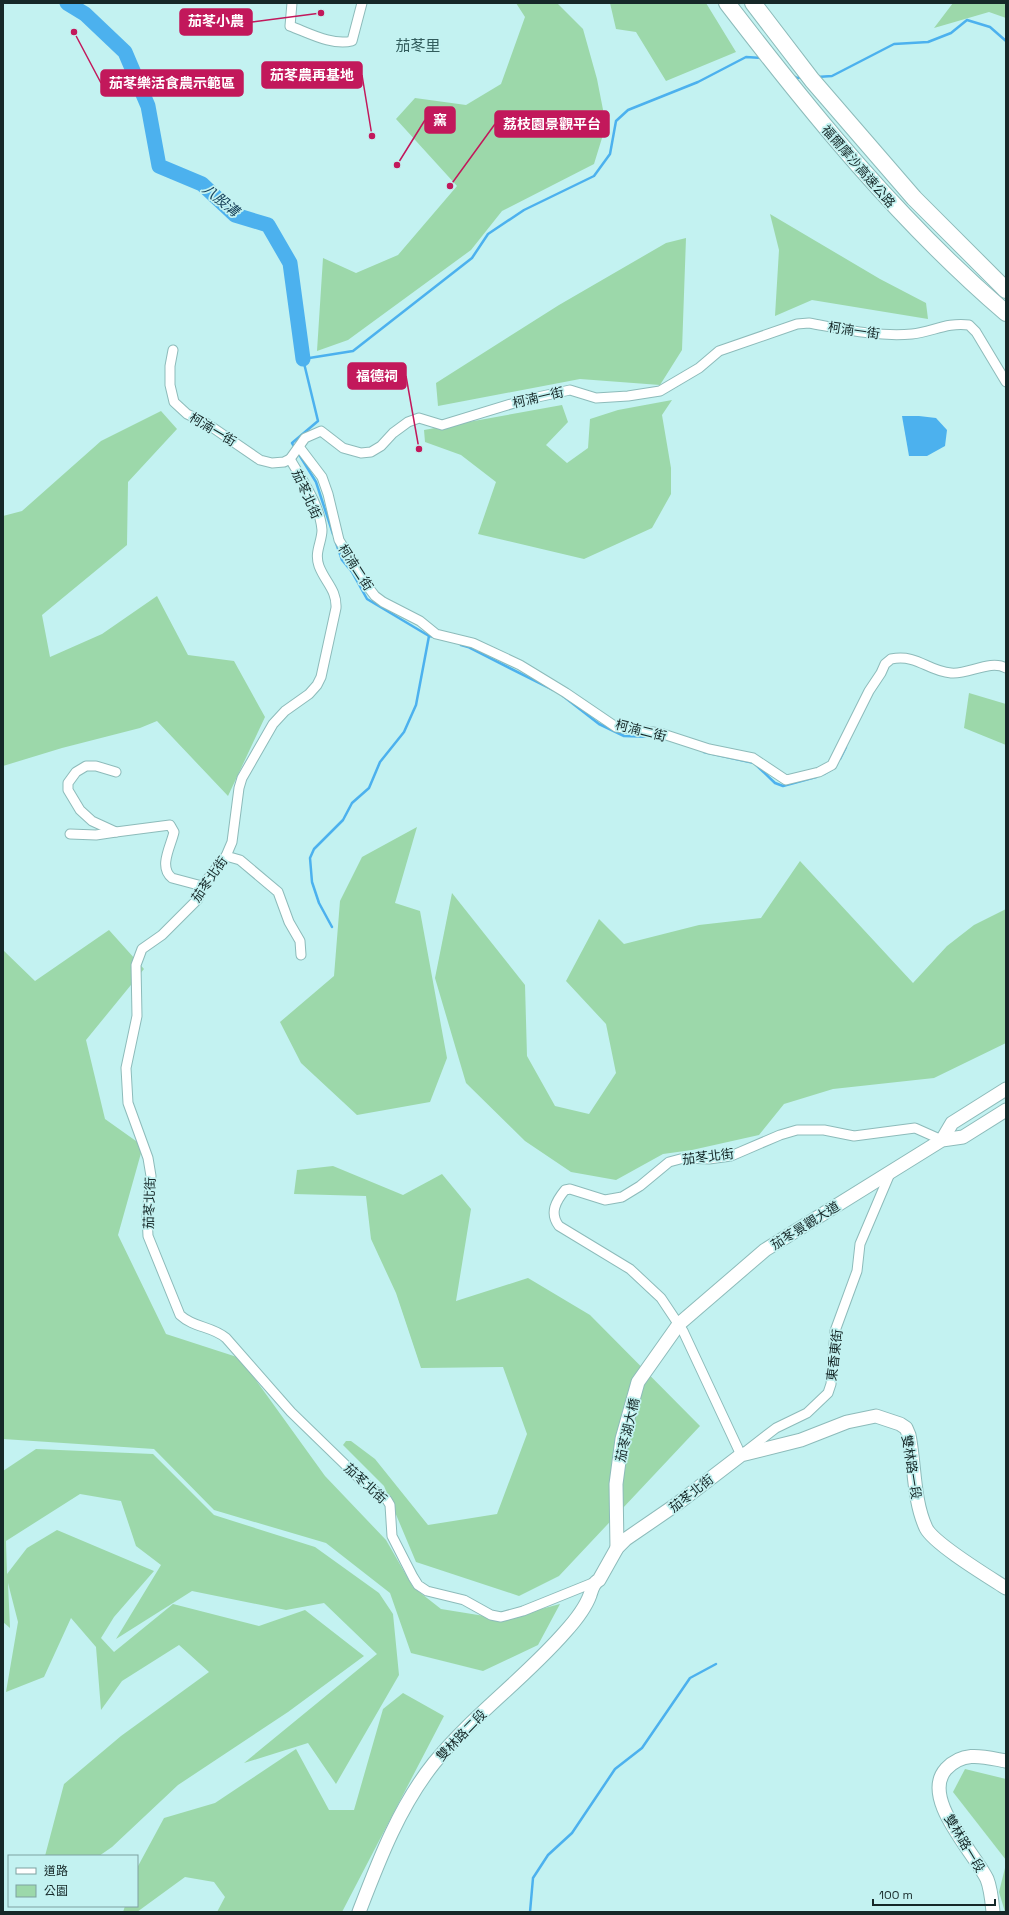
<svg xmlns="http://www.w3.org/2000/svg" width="1009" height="1915" font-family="'Space Grotesk','Noto Sans TC',sans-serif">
<rect width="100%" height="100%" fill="#c3f2f1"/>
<!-- green -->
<g fill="#9cd8aa">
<polygon points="516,3 557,3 583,29 597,79 606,125 594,164 502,211 471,250 348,340 317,351 323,258 356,273 398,255 457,186 396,119 415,98 466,105 501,84 525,17"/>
<polygon points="610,3 706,3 736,52 666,81 636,32 616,29"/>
<polygon points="953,3 1006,3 1006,18 989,12 934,28"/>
<polygon points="770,214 880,279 926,303 928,319 812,300 775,316 779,250"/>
<polygon points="686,238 682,350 660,385 580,379 438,406 436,383 559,305 666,243"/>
<polygon points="672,400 662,415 671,468 671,494 652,528 584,559 478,534 496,482 461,455 425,442 424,430 562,405 568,422 546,445 567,463 588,448 590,419 618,410"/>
<polygon points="161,411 177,429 128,482 127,545 42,615 50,657 102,634 157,596 188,655 234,661 265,717 228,796 157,721 140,728 62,748 3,766 3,516 22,511 101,441"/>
<polygon points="969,693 1006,704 1006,745 964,728"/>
<polygon points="417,827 395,903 420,911 447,1058 430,1102 357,1115 301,1063 280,1022 334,976 340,901 362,857"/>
<polygon points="800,861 913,983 947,946 974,925 1006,909 1006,1043 934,1078 833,1089 784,1104 759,1135 692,1150 663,1154 616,1180 571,1172 525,1141 466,1083 435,978 452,893 525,985 527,1056 555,1106 589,1114 616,1073 606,1024 566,981 599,919 624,944 699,925 761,918"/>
<polygon points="109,930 144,969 86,1040 105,1119 143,1146 118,1235 166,1334 240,1358 325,1476 386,1540 413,1587 441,1609 503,1619 560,1604 538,1645 483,1671 411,1653 390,1593 326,1543 214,1510 154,1449 3,1439 3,950 35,981"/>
<polygon points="333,1166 403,1195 442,1174 471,1209 456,1301 528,1278 590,1315 700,1426 559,1576 519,1596 416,1562 384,1486 343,1445 346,1441 351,1441 375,1459 428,1525 497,1514 527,1434 503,1367 421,1368 396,1293 371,1239 366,1196 294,1194 297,1170"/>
<polygon points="36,1449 153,1454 214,1515 315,1547 379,1593 393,1614 399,1675 336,1784 308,1743 244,1763 377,1654 324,1603 286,1610 192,1591 116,1639 161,1565 136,1546 121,1501 80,1494 6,1541 7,1574 27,1548 57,1530 154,1571 114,1617 101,1638 114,1652 173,1604 259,1626 305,1610 364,1656 288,1712 178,1785 112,1847 99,1856 45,1856 64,1784 121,1736 209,1672 179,1645 122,1681 101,1710 96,1647 71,1618 44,1677 6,1692 18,1622 8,1583 10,1628 3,1622 3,1471"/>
<polygon points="403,1693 444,1716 342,1912 217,1912 225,1897 214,1882 185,1877 137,1912 123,1912 125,1906 137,1906 137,1868 164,1818 215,1803 296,1749 329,1810 354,1810 383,1709"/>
<polygon points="965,1769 1006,1779 1006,1860 953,1792"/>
<polygon points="1006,1864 1006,1912 1005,1912 999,1892"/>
</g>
<!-- water -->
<polygon fill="#4cb1ee" points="902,416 919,416 936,418 947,430 945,446 927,456 909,456"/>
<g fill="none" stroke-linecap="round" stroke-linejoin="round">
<!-- stream -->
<g stroke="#4cb1ee" stroke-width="2.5">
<polyline points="792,75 797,78 802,77"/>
<polyline points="817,77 832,76 894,44 928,42 951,33 967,20 990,27 1006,41"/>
<polyline points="333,534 316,482 292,443 318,421 303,359 353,351 472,258 488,234 524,210 594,176 610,154 616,121 628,110 698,82 746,57 762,58"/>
<polyline points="336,543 342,560 352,572 367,599 429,636 435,637"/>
<polyline points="461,645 468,647 553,690"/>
<polyline points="563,696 599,724 624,736 655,737"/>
<polyline points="704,752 754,763 775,783 783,786 816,777"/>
<polyline points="840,759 846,747"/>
<polyline points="824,774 834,768"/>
<polyline points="332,927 319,903 312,882 310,858 314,849 343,820 352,803 369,788 380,762 404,732 416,705 429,636"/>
<polyline points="530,1912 533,1878 548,1855 572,1833 615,1769 642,1748 690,1678 716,1664"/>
</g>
<!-- river -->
<polyline stroke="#4cb1ee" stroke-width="15" points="67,3 85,14 125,52 148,106 159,166 202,184 235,215 268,225 290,263 303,359"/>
<!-- street casing -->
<g stroke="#8dbbba" stroke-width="11">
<g id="street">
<path d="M292,3L290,26C309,33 332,46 352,41L362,3"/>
<path d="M173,350L170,366V385L174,402L187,414L206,423L260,460L272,463L284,462L290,459L305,438L321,431L343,448L361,453L371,452L381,446L393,433L408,422L419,418L442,425L524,400L570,390L596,398L628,396L660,391L699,368L719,351L797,324L809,323C843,329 877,337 912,334C932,332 947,322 969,325L976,332L1006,382"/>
<path d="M300,448L322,477L328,494L339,540L365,583L375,596L383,602L420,621L436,634L473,643L520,665L566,693L616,727L660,733L709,749L753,758L786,780L819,772L832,765L869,691L881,673L885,664L891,659C918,654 927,671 951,673C968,675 990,659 1006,668"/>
<path d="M290,459C302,480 320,505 322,530C322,542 314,552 319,566C325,582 337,590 336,608L321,677L317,685L309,694L285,711L273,724L242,778L239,788L232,842L226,856L202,886L198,899L162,935L142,949L136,965L137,1016L126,1068L128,1103L148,1158L151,1176L147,1215L148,1236L180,1315C194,1328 212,1326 226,1338L291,1412L361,1480L387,1500L390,1505L392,1536L413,1577L418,1585L427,1591L464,1600L491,1615L501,1617L523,1611L595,1582"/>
<path d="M116,772L96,766H86L76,772L68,783V790L80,810L92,821L116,832L170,825L174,832C171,846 158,867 172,878L202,886"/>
<polyline points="70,834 96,835 116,832"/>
<polyline points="226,856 240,860 278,892 289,922 300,941 301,955"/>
<path d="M891,1171L860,1244L857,1271L835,1331L831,1384L828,1393L807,1413L776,1428L741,1455L683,1331L661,1298L630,1269L559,1226C549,1213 556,1201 565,1190L570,1189L605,1200L622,1197L640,1186L669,1162L684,1158L709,1159L731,1156L780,1135L797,1130H824L854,1136L915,1128L942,1140"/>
</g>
</g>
<!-- secondary casing -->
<g stroke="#8dbbba" stroke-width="15">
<g id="secondary">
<polyline points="942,1140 952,1123 1006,1089"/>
<polyline points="617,1548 616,1484 622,1439 638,1382 679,1324 765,1250 942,1140 963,1137 1006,1110"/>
<path d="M359,1912C379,1860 399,1807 434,1763C473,1715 524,1679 565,1632C575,1621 585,1609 590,1595C592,1589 593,1583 599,1580L617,1548L626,1539L677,1504L741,1455L801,1440L847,1422L876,1416L900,1424L906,1428L909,1435C915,1465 913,1500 926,1528C934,1544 989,1577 1006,1588"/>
<path d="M993,1912C992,1902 991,1889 987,1879C974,1852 920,1798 946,1769C964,1750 984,1757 1006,1761"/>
</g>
</g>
<!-- highway casing -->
<g stroke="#8dbbba" stroke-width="18">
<g id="highway">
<path d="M727,3C812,114 900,222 1006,313"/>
<polyline points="753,3 812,80 914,198 1006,290"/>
</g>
</g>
<!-- street -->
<use href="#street" stroke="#fff" stroke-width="9"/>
<!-- secondary -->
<use href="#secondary" stroke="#fff" stroke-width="13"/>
<!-- highway -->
<use href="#highway" stroke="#fff" stroke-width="16"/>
</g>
<g text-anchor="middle" stroke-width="3.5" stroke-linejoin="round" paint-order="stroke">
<!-- street labels -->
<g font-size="13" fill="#162828" stroke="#c3f2f1">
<text transform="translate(859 166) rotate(49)" y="5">福爾摩沙高速公路</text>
<text transform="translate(854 330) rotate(8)" y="5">柯湳一街</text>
<text transform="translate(538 397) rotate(-13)" y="5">柯湳一街</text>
<text transform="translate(213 429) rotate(31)" y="5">柯湳一街</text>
<text transform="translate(307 494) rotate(66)" y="5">茄苳北街</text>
<text transform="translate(356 567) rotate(57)" y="5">柯湳二街</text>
<text transform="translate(641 730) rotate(14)" y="5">柯湳二街</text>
<text transform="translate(209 879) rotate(-55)" y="5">茄苳北街</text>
<text transform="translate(708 1156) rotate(-7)" y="5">茄苳北街</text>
<text transform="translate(149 1203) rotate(-88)" y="5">茄苳北街</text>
<text transform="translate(805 1225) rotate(-32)" y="5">茄苳景觀大道</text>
<text transform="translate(834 1355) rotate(-83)" y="5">東香東街</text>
<text transform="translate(627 1430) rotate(-77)" y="5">茄苳湖大橋</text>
<text transform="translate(912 1467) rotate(81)" y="5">雙林路一段</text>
<text transform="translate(366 1483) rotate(42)" y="5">茄苳北街</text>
<text transform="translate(691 1493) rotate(-38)" y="5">茄苳北街</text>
<text transform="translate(461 1735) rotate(-46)" y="5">雙林路二段</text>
<text transform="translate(965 1843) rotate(59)" y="5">雙林路一段</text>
</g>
<!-- water labels -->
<g font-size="14" font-style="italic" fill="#143e57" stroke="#c3f2f1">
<text transform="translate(221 200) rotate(39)" y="5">八股溝</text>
</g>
<!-- quarter labels -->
<g font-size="15" fill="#315c5c" stroke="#c3f2f1">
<text x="418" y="51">茄苳里</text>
</g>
</g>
<!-- callouts -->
<path fill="none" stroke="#c2185b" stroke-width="1.5" d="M321 13L252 22M372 136L362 75M74 32L101 83M397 165L425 120M450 186L495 124M419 449L406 376"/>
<g fill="#c2185b" stroke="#c3f2f1" stroke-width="1.5">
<circle cx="321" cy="13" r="4"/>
<circle cx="372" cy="136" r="4"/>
<circle cx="74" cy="32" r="4"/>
<circle cx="397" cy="165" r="4"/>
<circle cx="450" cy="186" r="4"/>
<circle cx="419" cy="449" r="4"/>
</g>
<g fill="#c2185b" stroke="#c2185b" stroke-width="1.5">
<rect x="180" y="9" width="72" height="26" rx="4"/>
<rect x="262" y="62" width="100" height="26" rx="4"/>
<rect x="101" y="70" width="142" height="26" rx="4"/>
<rect x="425" y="107" width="30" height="26" rx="4"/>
<rect x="495" y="111" width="114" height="26" rx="4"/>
<rect x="348" y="363" width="58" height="26" rx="4"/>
</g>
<g font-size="14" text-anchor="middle" font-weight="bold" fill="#fff">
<text x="216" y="26">茄苳小農</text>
<text x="312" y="80">茄苳農再基地</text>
<text x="172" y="88">茄苳樂活食農示範區</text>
<text x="440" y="125">窯</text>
<text x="552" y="129">荔枝園景觀平台</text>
<text x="377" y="381">福德祠</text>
</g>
<!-- border -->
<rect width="1009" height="1915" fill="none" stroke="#162828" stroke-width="8"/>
<!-- legend -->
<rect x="8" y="1855" width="130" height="52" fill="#c3f2f1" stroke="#7ea1a1"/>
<rect x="16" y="1868" width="20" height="6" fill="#ffffff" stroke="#7ea1a1"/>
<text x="44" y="1875" font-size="12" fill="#162828">道路</text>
<rect x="16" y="1885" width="20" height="12" fill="#9cd8aa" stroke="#7ea1a1"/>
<text x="44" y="1895" font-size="12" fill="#162828">公園</text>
<!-- scale -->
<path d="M873 1899v6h122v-6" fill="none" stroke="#162828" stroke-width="2"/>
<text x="879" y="1899" font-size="12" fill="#162828" stroke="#c3f2f1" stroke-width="3" paint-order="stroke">100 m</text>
</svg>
